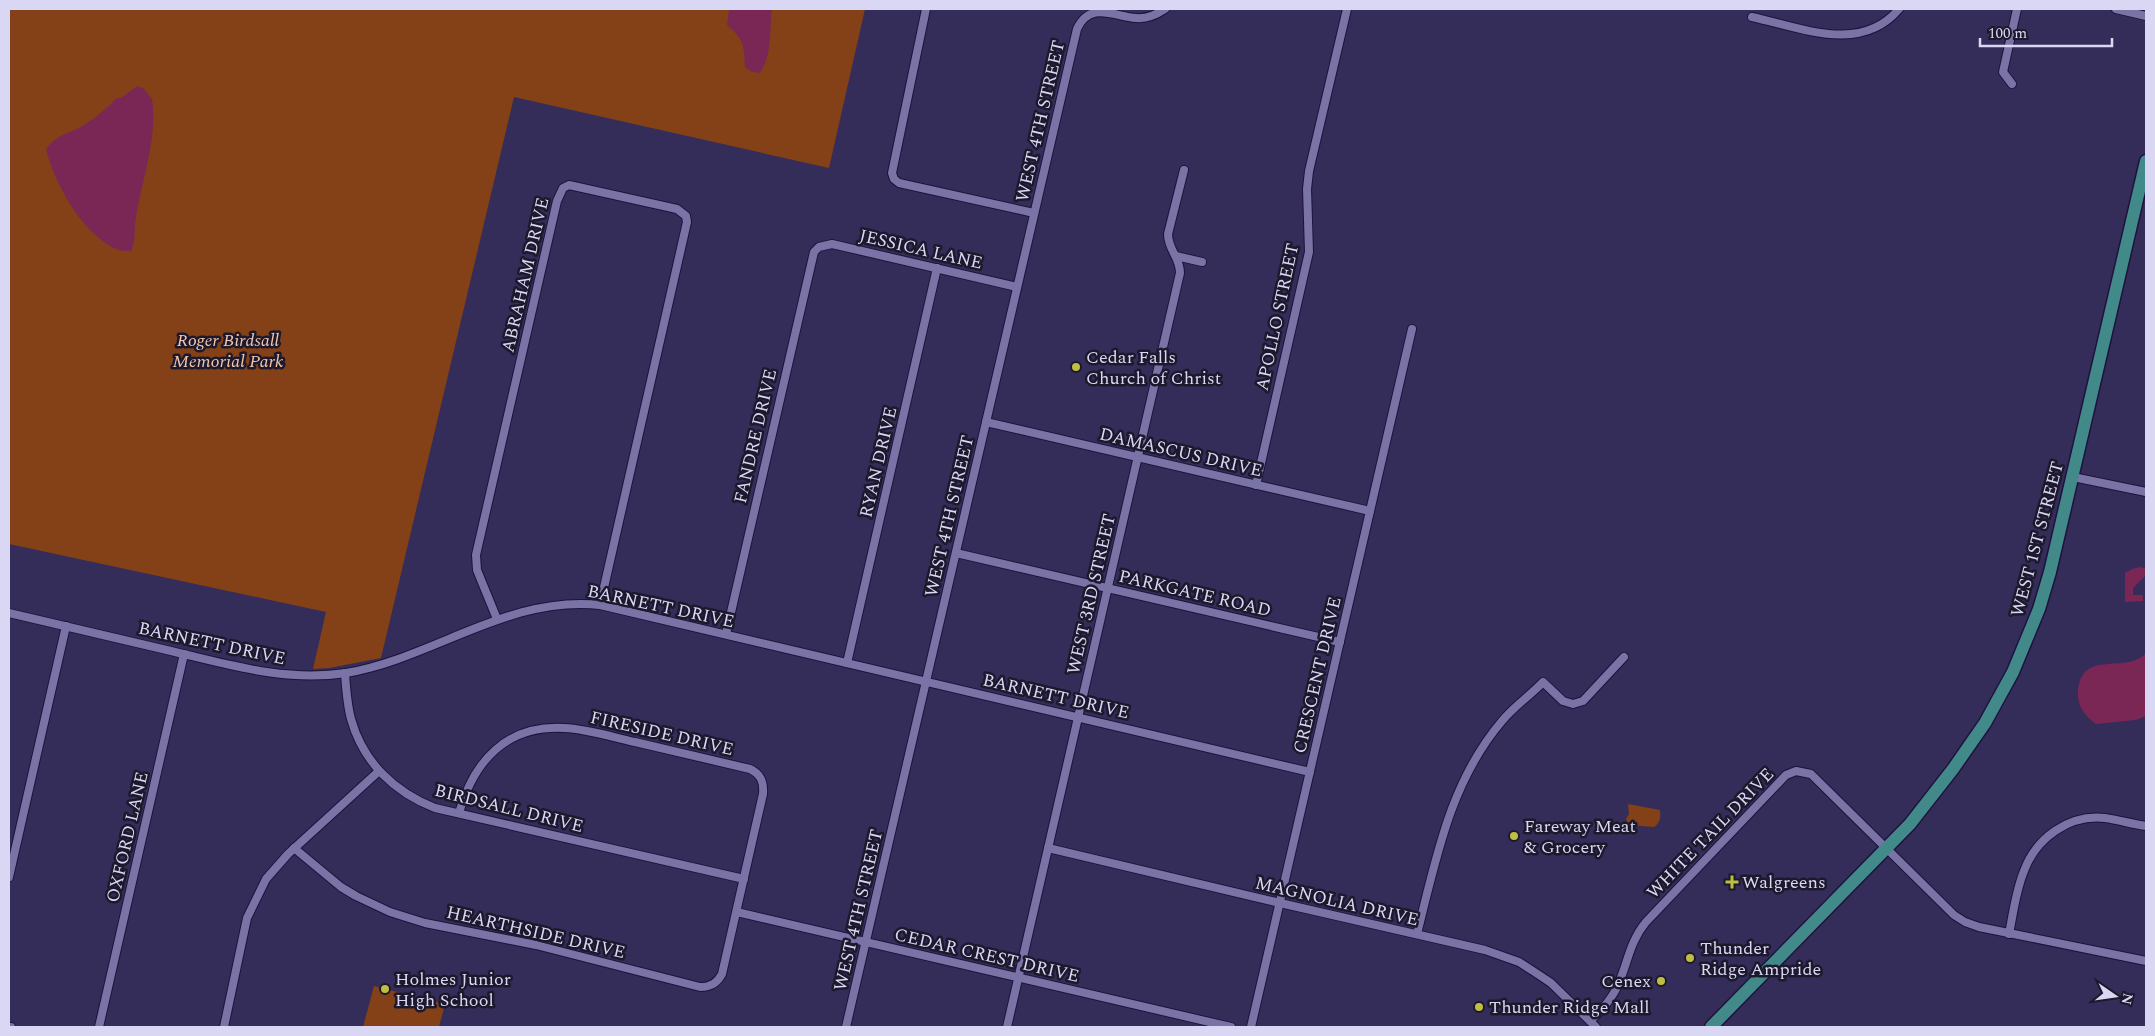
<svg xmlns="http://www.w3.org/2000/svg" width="2155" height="1036" font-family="Spectral,serif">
<rect width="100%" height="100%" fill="#342d59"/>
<!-- green -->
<g fill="#844118">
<polygon points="9,9 865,9 829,168 514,97 381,658 329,668 313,669 326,612 9,544"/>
<path d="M1628,804L1660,810C1661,817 1660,823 1654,827L1628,825L1626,819L1629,814Z"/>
<polygon points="374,986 445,1004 439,1027 363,1027"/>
</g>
<!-- water -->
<g fill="#7a2756">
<path d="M729,9H772C769,31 773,54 760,73L752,72L745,67C744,45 744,40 727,25Z"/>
<path d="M137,86L143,88L152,99C158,136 142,180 136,217C134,228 136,241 131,251C126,251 120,251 116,249C81,233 55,184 46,149C57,135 64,135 79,128C93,120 106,109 117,98H121Z"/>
<polygon points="2140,567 2146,569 2146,575 2133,588 2133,595 2143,595 2143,601 2125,602 2125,573 2132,569"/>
<path d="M2146,653V716L2136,720L2096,724C2084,715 2077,706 2078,691C2082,648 2126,675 2146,653Z"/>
</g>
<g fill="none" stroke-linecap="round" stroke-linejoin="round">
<!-- street casing -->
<g stroke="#1d133d" stroke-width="10">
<g id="street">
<polyline points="926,9 892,173 894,179 899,183 1034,213"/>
<polyline points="2116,9 2146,16"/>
<path d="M1752,17C1802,28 1861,54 1899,9"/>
<polyline points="2012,84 2003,72 2017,9"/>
<polyline points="1176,256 1202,262"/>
<polyline points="986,422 1370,511"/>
<polyline points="2073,477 2146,492"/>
<polyline points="1256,485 1309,252 1307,189 1309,171 1347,9"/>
<polyline points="956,553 1340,642"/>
<path d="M9,613C63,626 117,638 171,651C230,665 286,682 346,673C434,658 508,595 600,605L1310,772"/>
<polyline points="497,619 477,570 476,555 557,201 563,188 569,185 677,209 686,216 687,222 600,605"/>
<polyline points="726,634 814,252 819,247 832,244 1017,287"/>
<polyline points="847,663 937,268"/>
<path d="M345,673C346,688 347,704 351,719C363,762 394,792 435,808L744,879"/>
<path d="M294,848L341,887L356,896L390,912L425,923L536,945L700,987C711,987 717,983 722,974L763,794C764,782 761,774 750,769C711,760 673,751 635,742C612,737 588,729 564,728C506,725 474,761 459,813"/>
<polyline points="1048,848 1280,903 1485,950 1519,962 1533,971 1551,983 1596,1027"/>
<polyline points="9,877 66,626"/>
<polyline points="737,912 1231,1027"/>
<path d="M1417,934C1436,859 1450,782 1502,721C1514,706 1531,695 1543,682L1563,701L1573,704L1583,701L1624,657"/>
<path d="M2009,934C2013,914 2016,890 2024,871C2036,838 2069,814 2105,818C2119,820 2132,824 2146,826"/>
<path d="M1590,1021C1601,1011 1612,999 1618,985C1628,962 1630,941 1646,922L1786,775L1796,771L1811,774L1954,915L1965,922L1979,927L2146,961"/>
<polyline points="9,1027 11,1027"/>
<polyline points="99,1027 184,654"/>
<polyline points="224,1027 247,918 266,879 288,854 379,771"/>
<path d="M846,1027L1077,29C1090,1 1113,16 1136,18C1147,19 1156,15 1165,9"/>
<path d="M1007,1027L1180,273C1180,257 1168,250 1168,234L1184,170"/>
<polyline points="1251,1027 1412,329"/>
</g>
</g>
<!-- primary casing -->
<g stroke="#1d133d" stroke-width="15">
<polyline id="primary" points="1711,1027 1910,824 1953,769 1985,723 2013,672 2039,609 2050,572 2146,161"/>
</g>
<!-- street -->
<use href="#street" stroke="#7973a6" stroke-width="8"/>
<!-- primary -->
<use href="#primary" stroke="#428a8a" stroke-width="12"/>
</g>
<!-- markers -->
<g fill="#bfbe41" stroke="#1c192d" stroke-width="2">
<circle cx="1076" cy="367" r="5"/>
<circle cx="1514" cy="836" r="5"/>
<path d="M1729.5 874.5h5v5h5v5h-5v5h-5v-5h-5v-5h5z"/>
<circle cx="1690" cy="958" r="5"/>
<circle cx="1661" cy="981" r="5"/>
<circle cx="385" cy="989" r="5"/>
<circle cx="1479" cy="1007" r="5"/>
</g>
<g text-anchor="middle" stroke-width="5" stroke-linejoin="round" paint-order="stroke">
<!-- street labels -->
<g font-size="18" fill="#dad7f4" stroke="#1c192d">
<text transform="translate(1040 121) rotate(-77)" y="6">WEST 4TH STREET</text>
<text transform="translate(921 249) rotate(13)" y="6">JESSICA LANE</text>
<text transform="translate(525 275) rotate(-77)" y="6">ABRAHAM DRIVE</text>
<text transform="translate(1277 317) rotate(-78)" y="6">APOLLO STREET</text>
<text transform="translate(755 436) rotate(-77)" y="6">FANDRE DRIVE</text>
<text transform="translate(1181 452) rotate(13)" y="6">DAMASCUS DRIVE</text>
<text transform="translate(878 462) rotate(-77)" y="6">RYAN DRIVE</text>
<text transform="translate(949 516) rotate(-77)" y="6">WEST 4TH STREET</text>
<text transform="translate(2037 539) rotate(-75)" y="6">WEST 1ST STREET</text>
<text transform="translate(1195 593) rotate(13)" y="6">PARKGATE ROAD</text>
<text transform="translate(1091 594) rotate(-77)" y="6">WEST 3RD STREET</text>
<text transform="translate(661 606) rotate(12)" y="6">BARNETT DRIVE</text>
<text transform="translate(212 643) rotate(12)" y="6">BARNETT DRIVE</text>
<text transform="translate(1317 675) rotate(-77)" y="6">CRESCENT DRIVE</text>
<text transform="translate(1056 696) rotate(13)" y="6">BARNETT DRIVE</text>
<text transform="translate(662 733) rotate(13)" y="6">FIRESIDE DRIVE</text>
<text transform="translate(509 808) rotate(14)" y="6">BIRDSALL DRIVE</text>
<text transform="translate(1710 833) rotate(-46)" y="6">WHITE TAIL DRIVE</text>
<text transform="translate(127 837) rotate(-77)" y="6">OXFORD LANE</text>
<text transform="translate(1337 901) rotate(13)" y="6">MAGNOLIA DRIVE</text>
<text transform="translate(858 910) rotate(-77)" y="6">WEST 4TH STREET</text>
<text transform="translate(536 932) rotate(13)" y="6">HEARTHSIDE DRIVE</text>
<text transform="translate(987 955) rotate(13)" y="6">CEDAR CREST DRIVE</text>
</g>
<!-- park labels -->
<g font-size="18" font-style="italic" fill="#f4c6ad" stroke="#1c192d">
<text x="228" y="346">Roger Birdsall<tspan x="228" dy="21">Memorial Park</tspan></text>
</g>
<!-- poi labels -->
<g font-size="18" fill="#dad7f4" stroke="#1c192d" text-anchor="start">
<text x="1086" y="363">Cedar Falls<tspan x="1086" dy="21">Church of Christ</tspan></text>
<text x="1524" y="832">Fareway Meat<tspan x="1524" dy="21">&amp; Grocery</tspan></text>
<text x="1742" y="888">Walgreens</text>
<text x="1700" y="954">Thunder<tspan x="1700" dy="21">Ridge Ampride</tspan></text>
<text x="395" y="985">Holmes Junior<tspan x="395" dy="21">High School</tspan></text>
<text x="1651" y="987" text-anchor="end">Cenex</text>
<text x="1489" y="1013">Thunder Ridge Mall</text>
</g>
</g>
<!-- border -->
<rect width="2155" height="1036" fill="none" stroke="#dad7f4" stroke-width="20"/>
<!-- north arrow -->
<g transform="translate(2115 996) rotate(103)" stroke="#1c192d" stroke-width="4" paint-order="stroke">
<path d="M0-4L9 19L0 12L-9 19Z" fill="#dad7f4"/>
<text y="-8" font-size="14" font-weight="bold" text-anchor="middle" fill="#dad7f4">N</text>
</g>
<!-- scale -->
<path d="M1980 38v8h132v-8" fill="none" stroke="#dad7f4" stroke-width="2.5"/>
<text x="1988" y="38" font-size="15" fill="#dad7f4" stroke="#1c192d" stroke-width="4" paint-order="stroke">100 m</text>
</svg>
